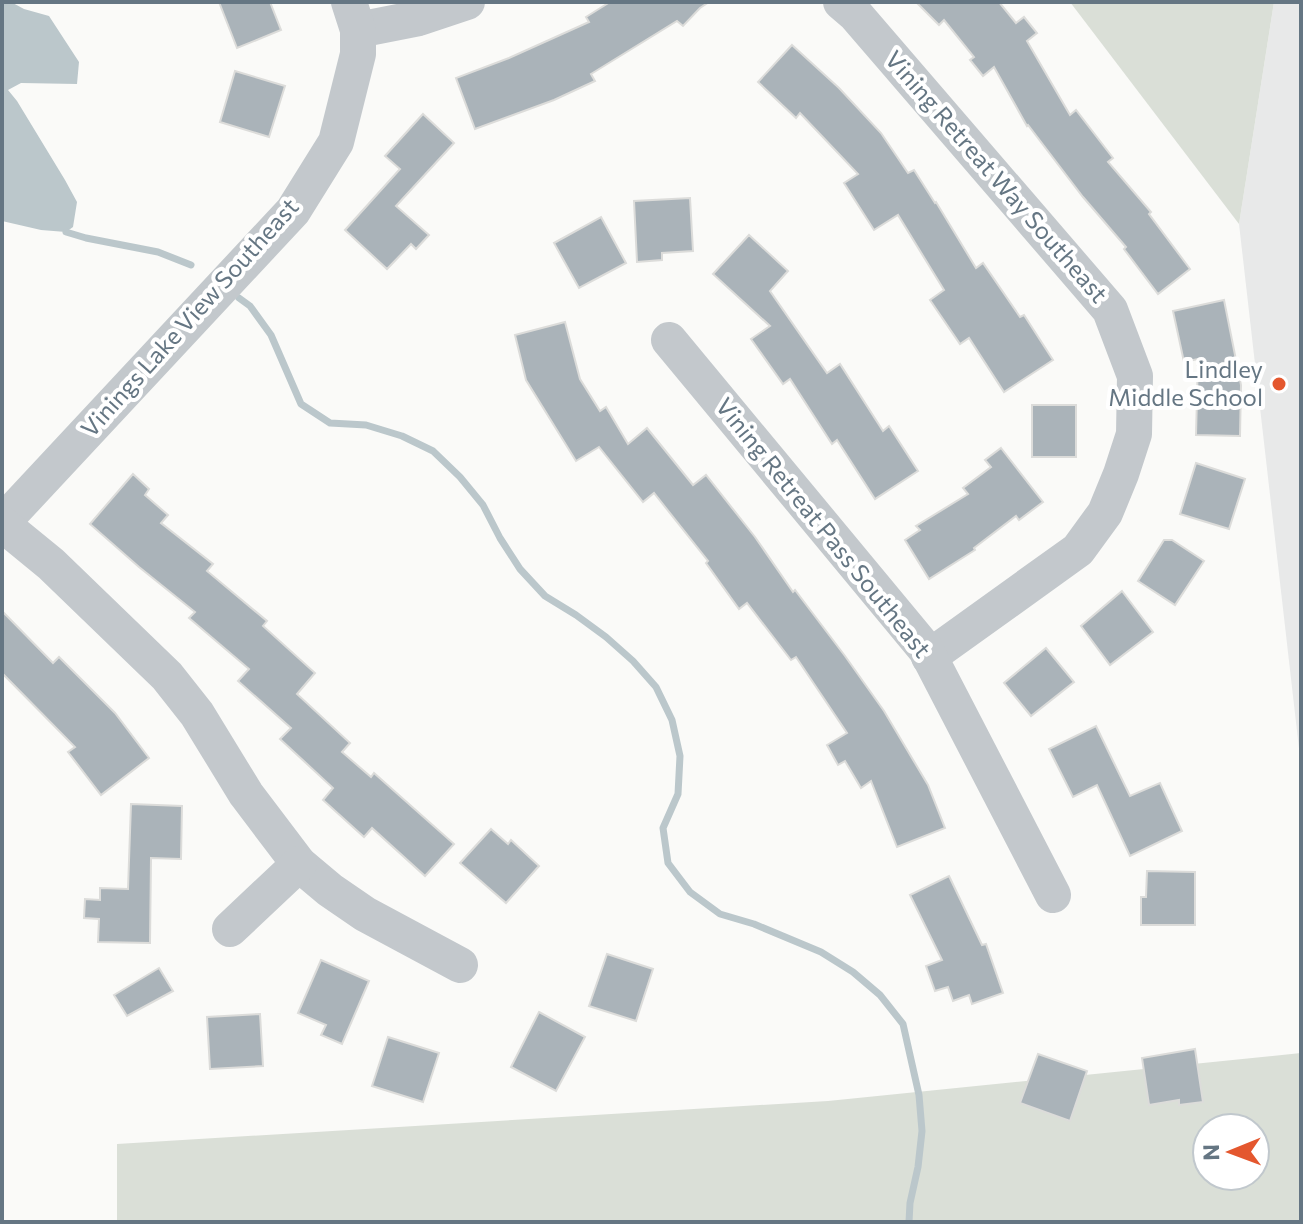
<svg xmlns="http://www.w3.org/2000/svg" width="1303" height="1224" font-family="Commissioner,sans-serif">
<rect width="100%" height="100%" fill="#fafaf8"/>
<!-- built -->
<polygon fill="#e8e9e9" points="1274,2 1301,2 1301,766 1239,224"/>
<!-- green -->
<g fill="#dadfd7" fill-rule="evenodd">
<polygon points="1070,2 1274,2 1239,224"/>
<path d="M1301,1053V1222H117V1144L828,1101ZM1207,1128H1255V1176H1207Z"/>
</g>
<!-- water -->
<polygon fill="#bbc7cb" points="2,2 11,2 24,9 49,16 79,62 77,84 21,83 8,90 17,101 65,180 77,202 73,227 66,232 41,230 2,221"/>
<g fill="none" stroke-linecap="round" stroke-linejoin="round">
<!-- stream -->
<g stroke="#bbc7cb" stroke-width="7">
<polyline points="66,232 86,238 158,252 191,265"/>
<polyline points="239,298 250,306 271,335 301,404 330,423 366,425 402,436 433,451 460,477 483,505 500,538 520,569 545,596 576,615 606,637 633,661 656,687 672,720 680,756 678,794 663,828 668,863 690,892 720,914 754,924 821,952 853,972 880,995 903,1024 919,1095 922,1131 918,1167 910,1203 909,1222"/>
</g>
</g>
<!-- building -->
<g fill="#aab3b9" stroke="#dcdcda" stroke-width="2">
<polygon points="219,2 270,2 281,30 237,48"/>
<polygon points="610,2 709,2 700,8 683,26 677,21 591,74 595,81 554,100 475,129 456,78 509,58 589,22 586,17"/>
<polygon points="916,2 999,2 1016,23 1024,17 1037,33 1027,41 1070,115 1076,110 1113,158 1108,162 1151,212 1149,214 1190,269 1158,294 1124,249 1126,247 1083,197 1028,125 1027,126 994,67 983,76 970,60 974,57 944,20 939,25"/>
<polygon points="792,45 839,88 881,133 908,173 914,170 935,203 936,202 976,268 983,263 1020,317 1024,315 1053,360 1004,392 969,338 960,344 930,300 944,290 898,215 874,230 844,183 858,174 800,113 796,118 758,82"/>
<polygon points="235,71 285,86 269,137 220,122"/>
<polygon points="423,114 454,143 396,206 429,235 416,249 411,244 387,269 345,230 400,169 385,156"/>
<polygon points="690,198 693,251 662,253 662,260 637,262 634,201"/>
<polygon points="601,217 626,263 579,288 554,243"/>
<polygon points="749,235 788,271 770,291 827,373 840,364 883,431 889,426 918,471 875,499 837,440 832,444 790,379 783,384 751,339 770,326 713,274"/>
<polygon points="1224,300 1241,385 1240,436 1196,435 1198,359 1184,362 1173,311"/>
<polygon points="565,322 580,379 600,411 606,407 628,444 647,428 693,485 706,475 755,537 793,592 795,590 845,656 884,711 928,785 945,828 897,847 871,781 861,788 845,761 838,765 827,745 847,733 796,657 791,660 747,603 739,609 706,563 708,561 654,493 643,502 599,447 576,461 526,380 515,335"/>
<rect x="1032" y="405" width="44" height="52"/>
<polygon points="1001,448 1043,502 1019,520 1016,516 974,548 975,550 929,579 905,540 920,530 916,526 968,494 963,488 991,467 985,460"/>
<polygon points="1196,463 1245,479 1229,529 1180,514"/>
<polygon points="133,474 149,489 145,495 168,515 161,523 213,564 207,571 267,621 263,626 315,673 297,694 350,743 342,752 371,777 374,773 454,844 425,876 372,828 364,837 323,800 333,788 280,739 291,728 238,681 249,669 189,618 195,612 139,567 90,524"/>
<polygon points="1164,540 1172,540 1204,561 1175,605 1138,581"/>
<polygon points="1122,591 1153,632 1110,665 1081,626"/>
<polygon points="2,611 53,663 59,657 115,713 149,758 101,795 68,752 75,747 2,673"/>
<polygon points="1046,648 1074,682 1031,716 1004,683"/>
<polygon points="1096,726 1130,796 1160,783 1182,831 1130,856 1097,785 1073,797 1049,749"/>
<polygon points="131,804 182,806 181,859 151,858 150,943 98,942 99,919 84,918 85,899 100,900 100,888 128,889"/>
<polygon points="491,829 508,844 511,840 539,866 506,903 460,863"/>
<polygon points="1147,871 1195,872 1195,925 1141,925 1141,897 1146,897"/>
<polygon points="949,876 982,945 986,944 1003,993 972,1004 969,995 953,1001 948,987 935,991 926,966 942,960 910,895"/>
<polygon points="607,954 653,969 636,1021 589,1006"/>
<polygon points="321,960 369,981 342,1044 321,1035 326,1025 298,1013"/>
<polygon points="159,968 173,991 127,1016 114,995"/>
<polygon points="539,1012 585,1037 556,1091 511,1067"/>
<polygon points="260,1014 263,1066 210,1069 207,1017"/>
<polygon points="388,1037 439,1053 423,1102 372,1086"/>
<polygon points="1195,1049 1203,1102 1179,1105 1179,1100 1149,1105 1142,1058"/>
<polygon points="1038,1054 1087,1071 1070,1121 1020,1103"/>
</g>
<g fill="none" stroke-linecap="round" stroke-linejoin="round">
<!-- minor -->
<g stroke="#c3c8cc" stroke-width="36">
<polyline points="841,2 855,14 1110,310 1135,376 1134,434 1121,474 1105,513 1078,550 929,657"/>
<polyline points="358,30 419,18 467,2"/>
<polyline points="669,340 926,650 1053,895"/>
<polyline points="2,523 293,211 336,142 358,54 358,30 349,2"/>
<polyline points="2,524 51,564 167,676 197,714 246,794 299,864 330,890 365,914 460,965"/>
<polyline points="230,929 299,864"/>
</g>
</g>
<!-- markers -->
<circle fill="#e4572e" stroke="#fff" stroke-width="3" cx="1279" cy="384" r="8"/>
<g text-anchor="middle" stroke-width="8" stroke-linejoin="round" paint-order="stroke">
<!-- street labels -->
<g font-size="24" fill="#657683" stroke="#fff">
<text transform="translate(996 177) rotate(49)" y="8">Vining Retreat Way Southeast</text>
<text transform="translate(190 318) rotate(-48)" y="8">Vinings Lake View Southeast</text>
<text transform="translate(823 528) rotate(51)" y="8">Vining Retreat Pass Southeast</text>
</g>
<!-- poi labels -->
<g font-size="24" fill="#657683" stroke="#fff" text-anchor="end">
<text x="1263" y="378">Lindley<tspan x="1263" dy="28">Middle School</tspan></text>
</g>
</g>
<!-- border -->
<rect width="1303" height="1224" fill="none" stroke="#657683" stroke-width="8"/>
<!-- north arrow -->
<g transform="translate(1231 1152) rotate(269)"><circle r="38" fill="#ffffff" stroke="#c1c8cd" stroke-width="2"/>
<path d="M0-6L14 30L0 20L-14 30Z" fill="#e4572e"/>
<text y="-12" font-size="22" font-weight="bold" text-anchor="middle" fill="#657683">N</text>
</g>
</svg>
